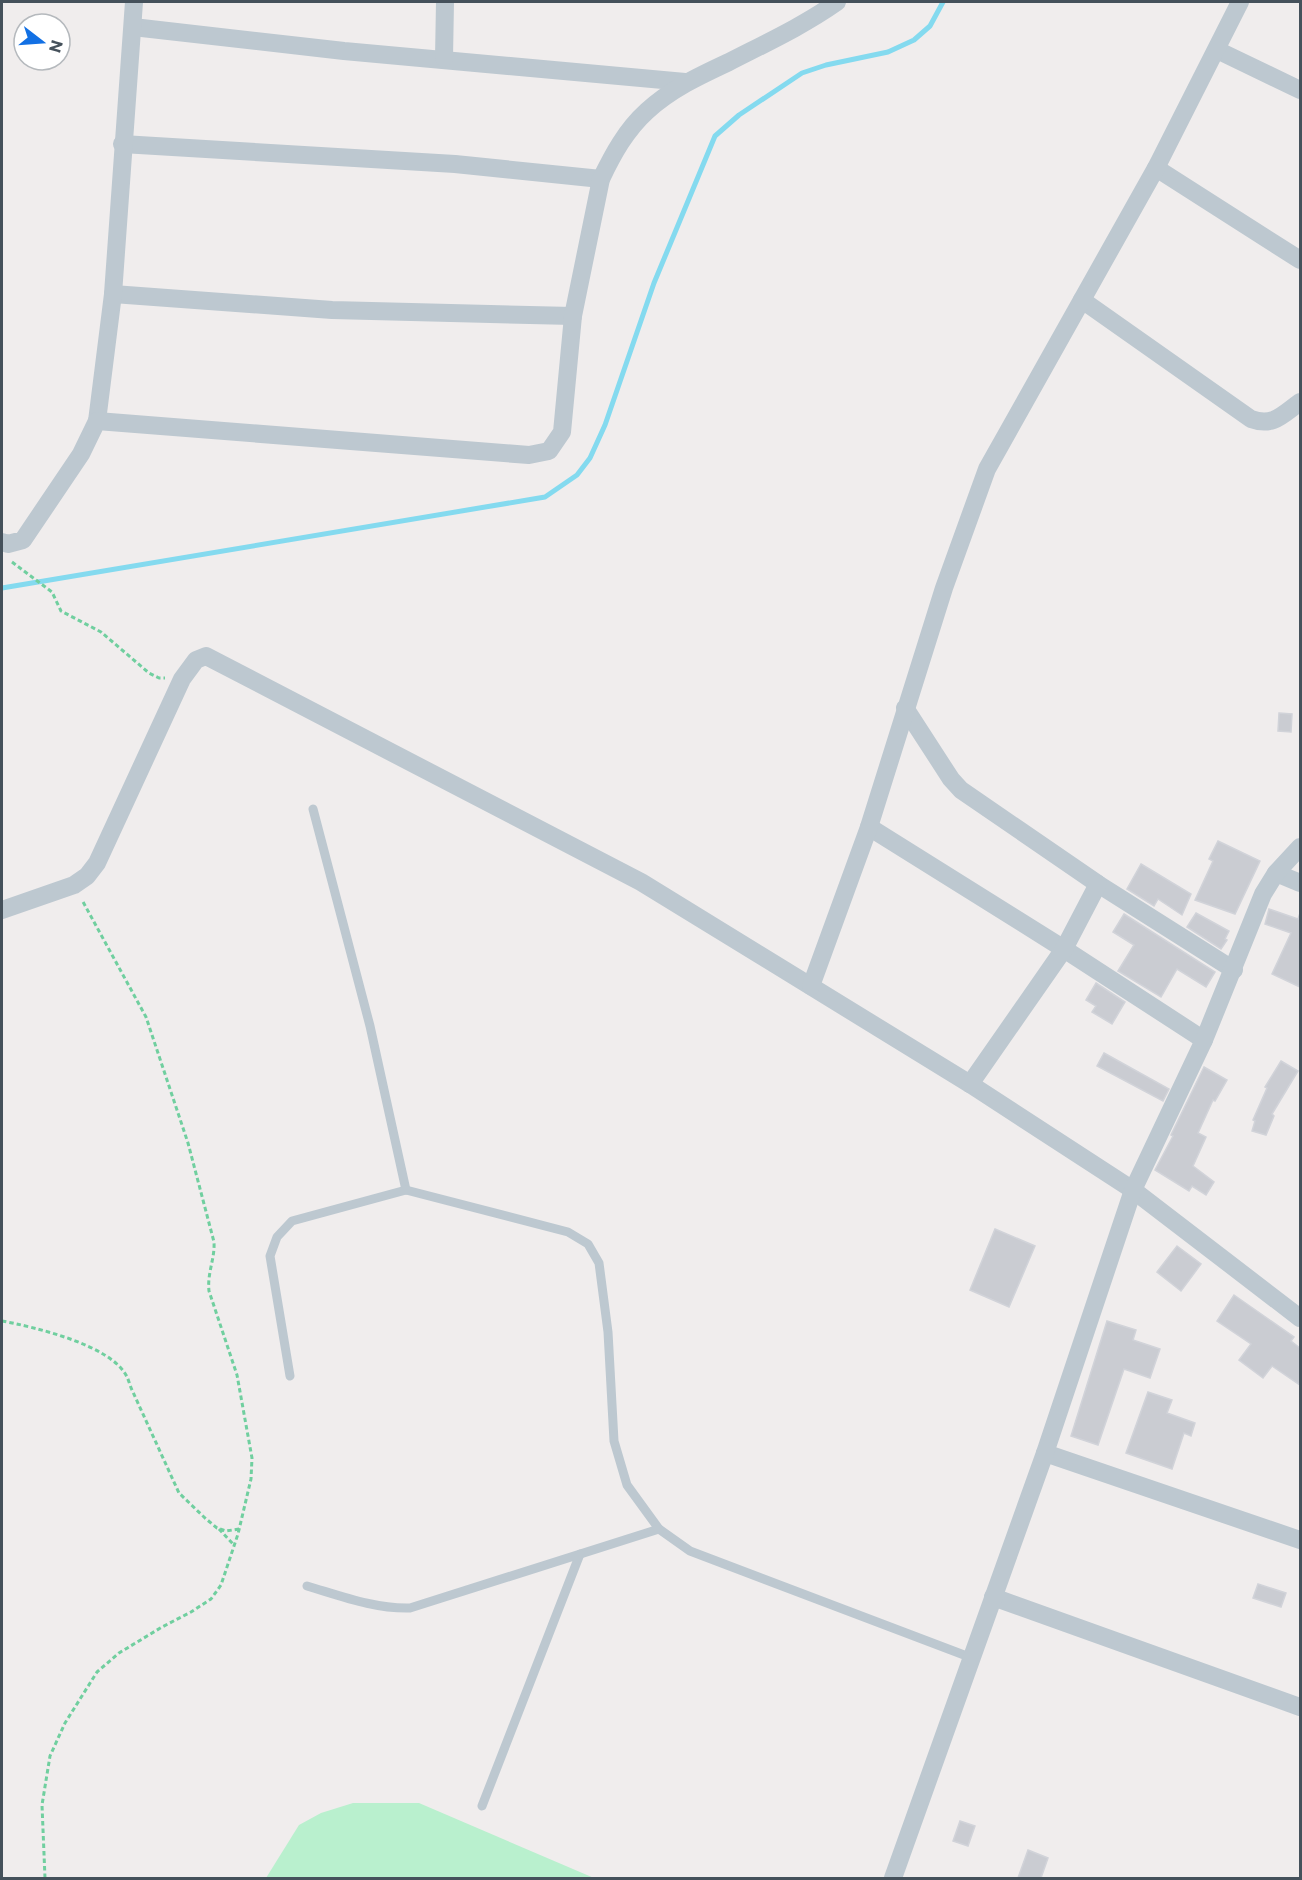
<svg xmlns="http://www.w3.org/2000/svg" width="1302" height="1880" font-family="Commissioner,sans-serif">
<rect width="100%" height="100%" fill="#f0eded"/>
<!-- grass -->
<polygon fill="#b9f0ce" points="353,1803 419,1803 594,1878 266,1878 299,1825 321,1813"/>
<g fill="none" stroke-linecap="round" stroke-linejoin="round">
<!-- stream -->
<polyline stroke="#84daef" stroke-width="5" points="2,588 545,497 577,475 590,458 605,425 654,283 715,136 739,115 802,73 826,65 888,52 914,40 930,26 943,2"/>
</g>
<!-- building -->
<g fill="#caccd2" stroke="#d1d3d9" stroke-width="1.5">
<polygon points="1279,713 1292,714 1291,732 1278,731"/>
<polygon points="1218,841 1260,861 1235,914 1195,900 1213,861 1209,859"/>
<polygon points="1141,864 1191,894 1182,915 1158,899 1154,906 1127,889"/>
<polygon points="1269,909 1298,919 1300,913 1300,987 1272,974 1291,933 1265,924"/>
<polygon points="1196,913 1229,931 1225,939 1227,940 1221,949 1187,927"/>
<polygon points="1124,914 1215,972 1206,987 1177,969 1161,997 1118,971 1134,945 1113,932"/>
<polygon points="1096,983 1125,1002 1112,1024 1092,1012 1096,1006 1086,1000"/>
<polygon points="1104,1053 1169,1089 1163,1101 1097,1066"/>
<polygon points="1281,1061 1298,1071 1272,1114 1274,1116 1266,1135 1252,1131 1255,1121 1253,1120 1267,1088 1265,1087"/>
<polygon points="1204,1067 1227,1080 1215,1101 1213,1100 1198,1133 1206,1137 1193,1166 1214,1182 1206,1195 1192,1186 1189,1191 1155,1170 1173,1136 1171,1135"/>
<polygon points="995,1229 1035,1246 1009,1307 970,1290"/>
<polygon points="1177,1246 1201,1264 1181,1291 1157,1272"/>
<polygon points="1234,1295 1294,1337 1291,1341 1300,1348 1300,1385 1272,1366 1263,1378 1239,1360 1251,1344 1217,1321"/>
<polygon points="1107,1321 1136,1330 1133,1340 1160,1349 1150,1378 1124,1369 1098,1445 1071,1436"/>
<polygon points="1148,1392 1172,1400 1167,1413 1195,1423 1191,1436 1184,1433 1172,1469 1126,1453"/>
<polygon points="1258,1584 1286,1593 1281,1607 1253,1598"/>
<polygon points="960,1821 975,1826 968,1846 953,1841"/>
<polygon points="1028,1850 1048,1858 1041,1878 1018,1878"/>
</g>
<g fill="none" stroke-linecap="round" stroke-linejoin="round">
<!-- path -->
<g stroke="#70cf9f" stroke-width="3" stroke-dasharray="4.5 3" stroke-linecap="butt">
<polyline points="12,562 52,592 61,611 101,632 149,673 159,678 165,678"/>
<path d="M2,1321C34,1327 112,1345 127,1377C129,1381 130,1386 132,1390L179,1493L205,1518L217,1528L226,1531L239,1529"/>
<polyline points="219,1529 234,1545"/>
<path d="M45,1878L42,1805L50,1756L65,1723L97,1672L119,1653L162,1627L191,1612L211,1599L221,1585L238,1534L251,1479L252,1458L237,1375L209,1291C207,1273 215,1259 214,1242L188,1143L146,1017L82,900"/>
</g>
<!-- lane -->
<g stroke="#bdc8d0" stroke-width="9">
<polyline points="313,809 370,1026 406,1190"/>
<polyline points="290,1376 270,1256 277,1237 292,1221 406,1190 568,1232 588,1244 599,1263 608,1332 614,1441 627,1485 659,1529 690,1551 972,1658"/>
<path d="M307,1586C341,1596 375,1609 410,1608L659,1529"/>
<polyline points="482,1806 580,1554"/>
</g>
<!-- street -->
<g stroke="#bdc8d0" stroke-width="18">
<polyline points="133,27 344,51 685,82"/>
<polyline points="1217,50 1300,90"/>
<polyline points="444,58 445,2"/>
<polyline points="122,144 455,164 601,179"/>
<polyline points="1156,168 1300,260"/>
<polyline points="113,294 332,310 573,316"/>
<path d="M1082,300L1251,419C1273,427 1282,415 1300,402"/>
<polyline points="97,421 113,294 134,2"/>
<path d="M2,542L8,544L23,540L81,454L97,421L529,455L549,451L562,432L573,316L601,179C613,154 626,130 647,111C671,89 699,76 729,62C766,43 803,26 837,2"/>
<polyline points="905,708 951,779 961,790 1098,884 1234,970"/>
<polyline points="869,827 1064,949 1204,1040"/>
<polyline points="1276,873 1300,883"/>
<polyline points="2,910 74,885 87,876 97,863 182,679 196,660 206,656 641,882 970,1084 1133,1190 1300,1318"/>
<polyline points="811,986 869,827 944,588 987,469 1156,168 1240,2"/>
<polyline points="970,1084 1064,949 1098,884"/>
<polyline points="1045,1453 1300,1540"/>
<polyline points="993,1597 1300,1707"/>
<polyline points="893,1878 1045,1453 1133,1190 1204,1040 1263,894 1276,873 1300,847"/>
</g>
</g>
<!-- border -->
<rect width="1302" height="1880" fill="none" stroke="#45515b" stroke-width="6"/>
<!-- north arrow -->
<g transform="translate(42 42) rotate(107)"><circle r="28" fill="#ffffff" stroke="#b5b9bd" stroke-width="1.5"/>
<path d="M0-4.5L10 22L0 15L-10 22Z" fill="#1270e4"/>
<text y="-9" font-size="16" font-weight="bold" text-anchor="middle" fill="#45515b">N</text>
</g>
</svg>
